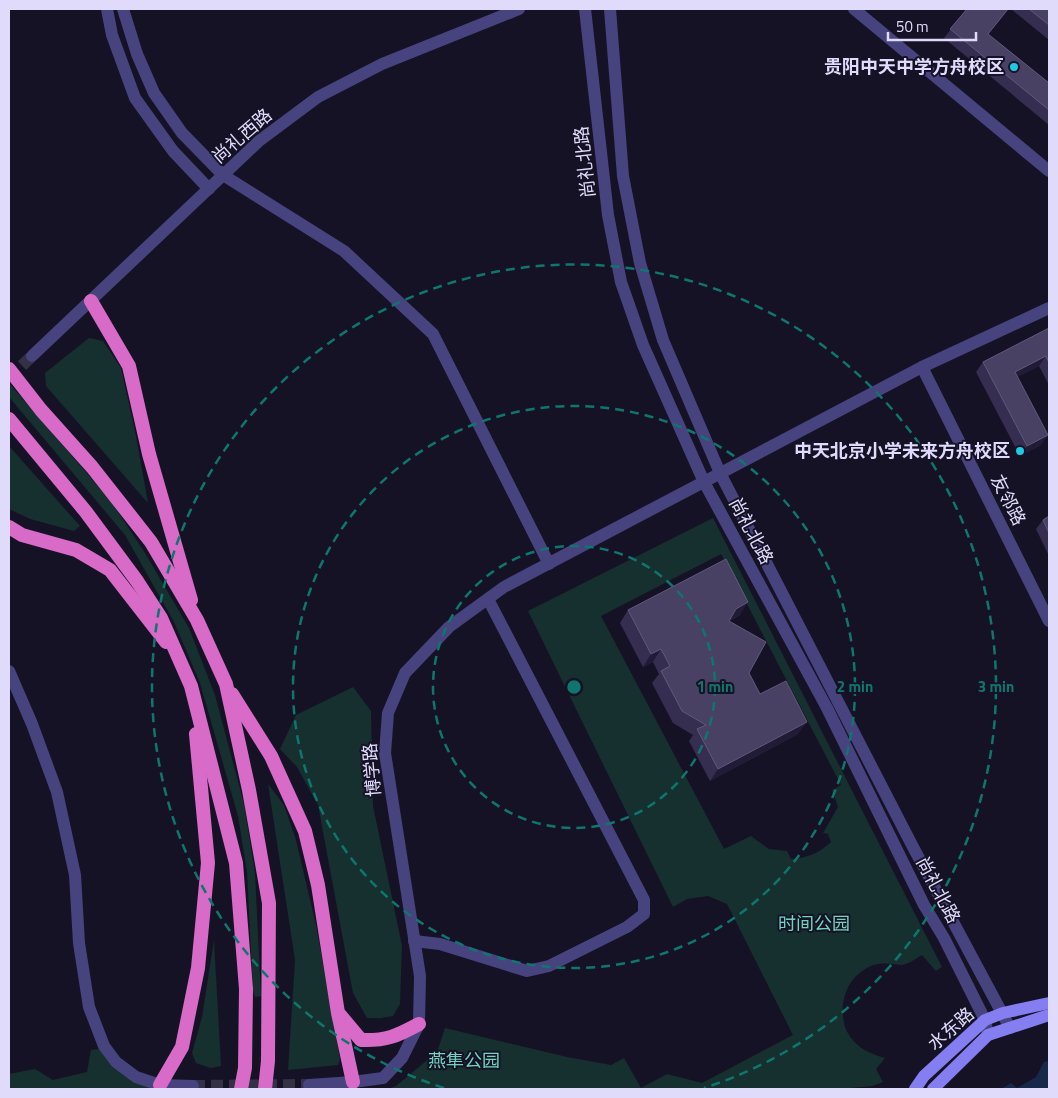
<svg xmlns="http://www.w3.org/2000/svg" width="1058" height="1098" font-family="'Titillium Web','Noto Sans SC',sans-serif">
<rect width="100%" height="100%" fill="#161226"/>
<!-- green -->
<g fill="#162f2f" fill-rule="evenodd">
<polygon points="89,338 103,341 121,368 136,436 148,503 46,386 45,373"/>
<polygon points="9,383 110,500 145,553 189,628 215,695 244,804 255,873 261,996 255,997 253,991 247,872 238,816 200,683 174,622 125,535 9,397"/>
<polygon points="9,446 80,526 74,531 30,519 9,509"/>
<path d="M713,518L942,967L936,971L922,955C917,958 907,965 901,965C891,964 882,962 871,966C847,976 838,1003 845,1027C852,1045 867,1053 885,1058L876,1069L883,1082L872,1086L840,1089H388L396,1086L437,1052L445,1028L567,1057L611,1065L624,1058L641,1088L667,1074L702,1083L793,1035L727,904L708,896L687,899L673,907L528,611ZM721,554L841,785L832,790L838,807L823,833L828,834L831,842C819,853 808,858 791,859L787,851L769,849L751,836L724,849L601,616Z"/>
<polygon points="353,687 371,711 373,806 402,946 400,1004 393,1016 381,1018 367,1018 353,993 318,805 297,767 280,749 296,715"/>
<polygon points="268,784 284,805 296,840 316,925 340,1059 338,1065 288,1070 295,960"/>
<polygon points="214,940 221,1066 211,1068 196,1063 192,1053 202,1017"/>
<polygon points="100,1049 132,1080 174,1089 9,1089 9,1074 35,1069 53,1080 87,1072 91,1050"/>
</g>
<!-- water -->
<polygon fill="#17294a" points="1049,1061 1049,1089 1001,1089 1011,1083 1017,1088 1036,1077 1044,1062"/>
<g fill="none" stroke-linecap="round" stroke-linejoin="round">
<!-- minor-tunnel -->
<polyline stroke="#343046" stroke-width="12" stroke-dasharray="12 6" stroke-linecap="butt" points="193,1086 309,1085"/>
<!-- tertiary-tunnel -->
<polyline stroke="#343046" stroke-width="12" stroke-dasharray="12 6" stroke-linecap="butt" points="9,378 32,356"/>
<!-- minor -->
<g stroke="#47437f" stroke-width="12">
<polyline points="107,9 112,35 135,98 173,151 209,189"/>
<polyline points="123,9 137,54 154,93 182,133 223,175 344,251 433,334 549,564"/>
<polyline points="854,9 1049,171"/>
<polyline points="922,367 1049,621"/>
<polyline points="9,671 32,724 57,792 75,875 79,943 89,1007 104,1046 116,1062 136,1077 160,1085 193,1086"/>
<polyline points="414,941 440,944 527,971 549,966 627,927 644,914 644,900 488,599"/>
<polyline points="309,1085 353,1082 383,1078 402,1058 419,1024 420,976 385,753 388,713 405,673 449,627 504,587 922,367 1049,308"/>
</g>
<!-- tertiary -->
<g stroke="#47437f" stroke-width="12">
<polyline points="585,9 608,215 621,282 643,345 704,482 827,708 924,905 944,938 985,1020 988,1035"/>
<polyline points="610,9 623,176 640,263 663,340 720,473 913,847 1010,1028"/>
<polyline points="32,356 259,141 318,97 382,64 519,9"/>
</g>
<!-- secondary -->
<g stroke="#847ef0" stroke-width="12">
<polyline points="915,1089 924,1076 985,1020 1003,1013 1049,1003"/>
<polyline points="933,1089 988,1035 1049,1015"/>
</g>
<!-- trunk -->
<g stroke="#d86ac8" stroke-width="14">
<polyline points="91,301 129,366 149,454 191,600"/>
<polyline points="9,369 41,410 92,467 151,542 197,620 226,684 249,790 269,903 268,1061 265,1089"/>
<polyline points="9,419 86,512 137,581 161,618 191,686 236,863 246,989 245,1068 241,1089"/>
<polyline points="9,527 22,535 76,550 110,570 166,642"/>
<polyline points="232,694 271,756 305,831 318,885 338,1013 353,1082"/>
<path d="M340,1015L361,1040C386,1041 397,1036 419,1024"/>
<polyline points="160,1085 182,1047 198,968 208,863 196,734"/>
</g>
</g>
<!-- wall -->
<g fill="#362e51">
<polygon points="967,9 1009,9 988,34 1049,83 1049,125 944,38"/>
<polygon points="1011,9 1049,9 1049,40"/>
<polygon points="1049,328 1049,385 1039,366 1017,377 1041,445 1020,456 976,372 983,362"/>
<polygon points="1049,516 1049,556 1036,529 1043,520"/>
<polygon points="628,610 740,615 729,621 749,673 760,694 798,734 710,781 689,741 693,735 673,723 652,683 659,674 653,662 643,667 620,623"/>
</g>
<!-- shaded-wall -->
<g fill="#211b38">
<polygon points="1008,9 1009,9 981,43 988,34"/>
<polygon points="1046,356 1039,366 1008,382 1015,372"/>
<polygon points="1048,435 1041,445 1020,456 1027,446"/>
<polygon points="748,602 740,615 727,621 736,609"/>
<polygon points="661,649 653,662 643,667 651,654"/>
<polygon points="807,722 798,734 710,781 718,769"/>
</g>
<!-- building -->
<g fill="#484163" stroke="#60597b">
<polygon points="967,9 1008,9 988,34 1049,83 1049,110 950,29"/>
<polygon points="1029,9 1049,9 1049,25"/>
<polygon points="1049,328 1049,363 1046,356 1015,372 1048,435 1027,446 983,362"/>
<polygon points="1049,516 1049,533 1043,520"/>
<polygon points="726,559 748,602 736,609 729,621 766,642 749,673 760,694 786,681 807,722 718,769 697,729 706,725 682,711 661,671 670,666 661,649 651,654 628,610"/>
</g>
<!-- distance rings -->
<g fill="none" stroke="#0f766e" stroke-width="2.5" stroke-dasharray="9 6">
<circle cx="574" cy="687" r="141"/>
<circle cx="574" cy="687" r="281"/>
<path d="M444 1088A422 422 0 1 1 704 1088"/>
</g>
<!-- markers -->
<g fill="#1ec9e4" stroke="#161226" stroke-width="2">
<circle cx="1014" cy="67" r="5"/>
<circle cx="1020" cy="451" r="5"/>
</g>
<g text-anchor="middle" stroke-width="4" stroke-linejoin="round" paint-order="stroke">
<!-- poi labels -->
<g font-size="18" font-weight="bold" fill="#e0dbfb" stroke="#161226" text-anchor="end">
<text x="1004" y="73">贵阳中天中学方舟校区</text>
<text x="1010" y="457">中天北京小学未来方舟校区</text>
</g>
<!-- street labels -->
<g font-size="18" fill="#e0dbfb" stroke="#161226">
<text transform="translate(242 136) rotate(-41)" y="6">尚礼西路</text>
<text transform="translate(585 162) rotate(-96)" y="6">尚礼北路</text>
<text transform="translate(1008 500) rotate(63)" y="6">友邻路</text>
<text transform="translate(751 531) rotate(62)" y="6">尚礼北路</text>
<text transform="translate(372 770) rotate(-95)" y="6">博学路</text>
<text transform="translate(938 890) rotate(62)" y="6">尚礼北路</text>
<text transform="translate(951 1029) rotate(-41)" y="6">水东路</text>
</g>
<!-- park labels -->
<g font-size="18" fill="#6fd3be" stroke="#161226">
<text x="814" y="930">时间公园</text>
<text x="464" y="1067">燕隼公园</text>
</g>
</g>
<circle cx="574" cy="687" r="8" fill="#0f766e" stroke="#161226" stroke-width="2.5"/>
<g font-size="15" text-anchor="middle" font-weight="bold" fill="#0f766e" stroke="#161226" stroke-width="4" stroke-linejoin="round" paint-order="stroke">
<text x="715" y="692">1 min</text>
<text x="855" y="692">2 min</text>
<text x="996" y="692">3 min</text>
</g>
<!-- border -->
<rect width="1058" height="1098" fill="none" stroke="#e0dbfb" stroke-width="20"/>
<!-- scale -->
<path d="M888 32v8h88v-8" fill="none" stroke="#e0dbfb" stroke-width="2.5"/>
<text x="896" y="32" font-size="15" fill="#e0dbfb" stroke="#161226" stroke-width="4" paint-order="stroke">50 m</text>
</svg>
